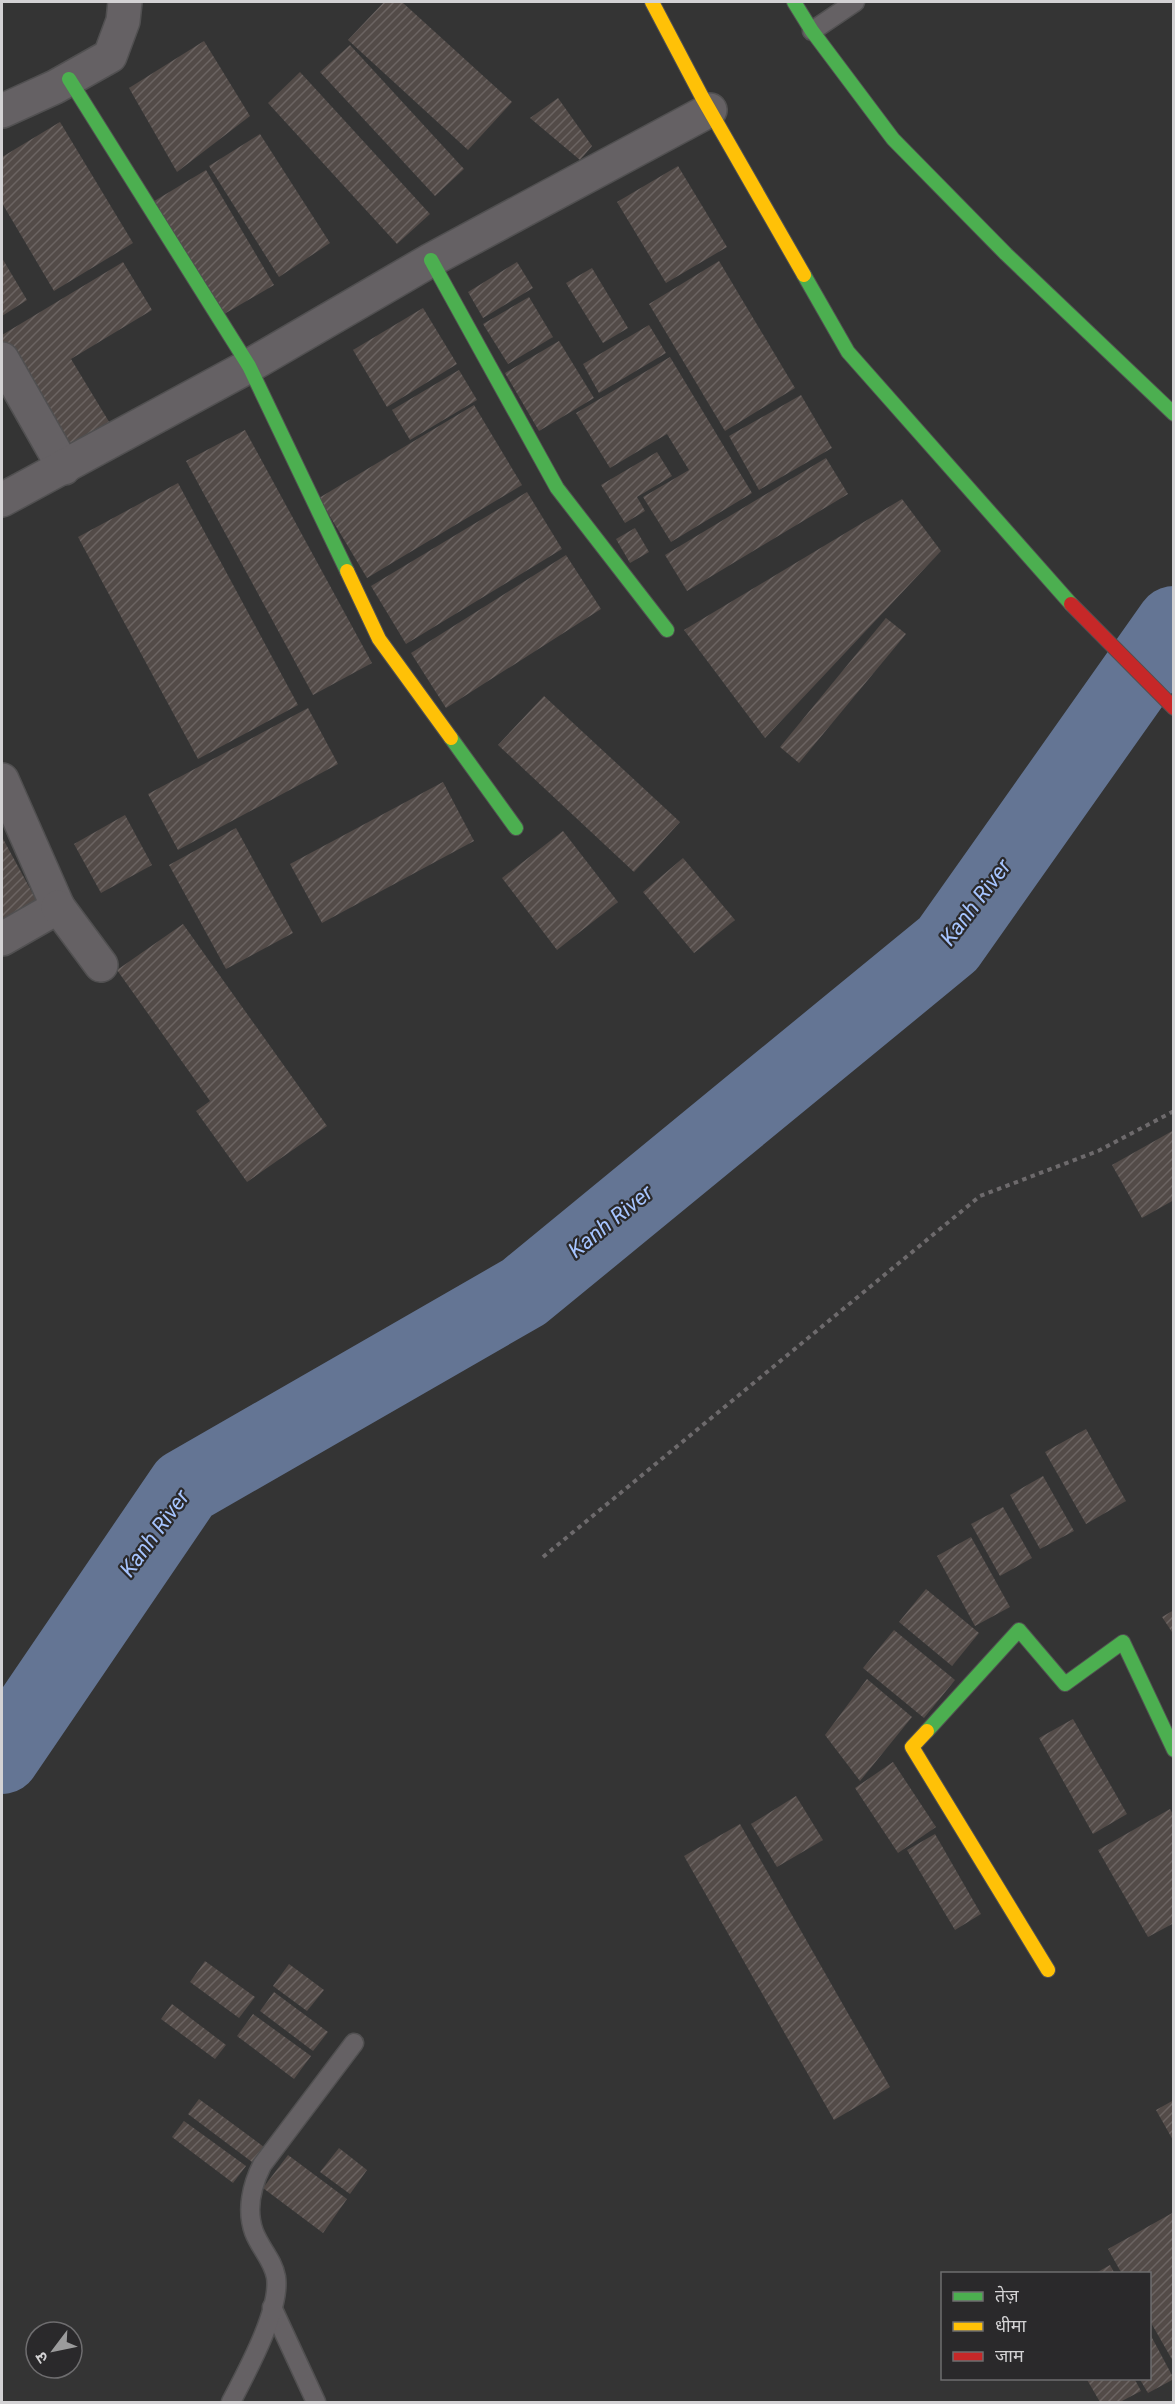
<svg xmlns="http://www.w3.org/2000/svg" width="1175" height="2404" font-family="Roboto,'Noto Sans Devanagari',sans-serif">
<defs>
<pattern id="building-hatch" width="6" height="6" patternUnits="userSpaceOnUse" patternTransform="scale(1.5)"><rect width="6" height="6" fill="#534b48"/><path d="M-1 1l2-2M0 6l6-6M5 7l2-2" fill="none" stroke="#6b6462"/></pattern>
</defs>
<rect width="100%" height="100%" fill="#343434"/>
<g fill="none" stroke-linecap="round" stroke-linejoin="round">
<!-- river -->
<polyline stroke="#647594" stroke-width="76" points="2,1756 185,1487 524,1292 948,944 1174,624"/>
</g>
<!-- building -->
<g fill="url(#building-hatch)">
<polygon points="384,2 402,2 512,102 468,150 348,40"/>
<polygon points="204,41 250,116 177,172 129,88"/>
<polygon points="350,45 464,169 435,196 320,72"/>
<polygon points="300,72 430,214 397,244 268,103"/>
<polygon points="558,98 592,146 580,160 530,118"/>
<polygon points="60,122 133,243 54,291 2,203 2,157"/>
<polygon points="260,134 330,243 279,277 209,166"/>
<polygon points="678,166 727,247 666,283 617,202"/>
<polygon points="206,170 274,285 219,317 151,203"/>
<polygon points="2,258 27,300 2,316"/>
<polygon points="719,261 795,388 725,431 649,304"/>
<polygon points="123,262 152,310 71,359 111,425 65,453 2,347 2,335"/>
<polygon points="517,262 533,288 483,318 468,292"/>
<polygon points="592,268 628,328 603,343 566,283"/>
<polygon points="529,297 553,337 508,364 483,324"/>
<polygon points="423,308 457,364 387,407 353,350"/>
<polygon points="649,325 666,353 599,393 583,364"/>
<polygon points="559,341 594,398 539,431 505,373"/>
<polygon points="670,357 752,493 671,542 643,497 689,470 667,434 610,468 576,413"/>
<polygon points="459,370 477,400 410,440 392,410"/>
<polygon points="801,395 832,448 759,490 729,436"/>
<polygon points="474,405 522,485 367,578 319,498"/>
<polygon points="245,430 372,663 313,695 186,461"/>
<polygon points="657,452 672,476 637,497 645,511 625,523 601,485"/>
<polygon points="826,458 848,494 687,591 665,555"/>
<polygon points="178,483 298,705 198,759 78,537"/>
<polygon points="527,492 562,549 406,644 371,586"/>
<polygon points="902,499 941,551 765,738 684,630"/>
<polygon points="635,528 649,552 630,563 616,539"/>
<polygon points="566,555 601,609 446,708 411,653"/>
<polygon points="886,618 906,634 799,763 780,747"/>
<polygon points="544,696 680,822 634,872 498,745"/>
<polygon points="308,708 338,764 178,850 148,794"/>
<polygon points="443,782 474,841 322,923 290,864"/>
<polygon points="125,815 152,865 101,893 74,844"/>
<polygon points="236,828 293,933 226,969 169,865"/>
<polygon points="563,831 618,902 557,950 502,878"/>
<polygon points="2,837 39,905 2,926"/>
<polygon points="683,858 735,920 694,953 643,892"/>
<polygon points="183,924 327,1126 247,1182 196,1111 210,1101 117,970"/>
<polygon points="1174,1130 1174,1200 1142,1218 1112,1165"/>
<polygon points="1086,1429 1126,1501 1086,1524 1045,1452"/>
<polygon points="1043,1476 1074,1531 1040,1549 1010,1495"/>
<polygon points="1003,1507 1032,1558 1000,1576 971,1524"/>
<polygon points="971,1537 1010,1607 975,1626 937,1556"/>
<polygon points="926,1589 979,1633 952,1666 899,1622"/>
<polygon points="1174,1610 1174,1635 1162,1617"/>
<polygon points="894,1630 955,1680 924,1718 863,1668"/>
<polygon points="867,1679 912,1717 860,1781 825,1735"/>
<polygon points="1073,1719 1127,1814 1093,1834 1039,1738"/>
<polygon points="893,1762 936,1827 898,1853 855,1788"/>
<polygon points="796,1796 823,1840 777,1867 751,1824"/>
<polygon points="1170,1809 1174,1816 1174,1923 1148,1937 1098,1850"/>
<polygon points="740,1824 890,2087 834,2120 684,1856"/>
<polygon points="935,1834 981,1914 955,1930 907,1850"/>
<polygon points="205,1961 255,1997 239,2018 190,1982"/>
<polygon points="289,1964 324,1990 307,2011 273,1986"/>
<polygon points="274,1992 328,2032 313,2051 260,2011"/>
<polygon points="172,2004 226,2045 215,2059 161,2019"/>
<polygon points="253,2014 311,2056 294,2079 237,2036"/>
<polygon points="199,2099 264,2147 252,2162 188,2114"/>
<polygon points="1174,2100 1174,2142 1156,2110"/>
<polygon points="184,2121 246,2166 233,2183 172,2137"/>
<polygon points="339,2148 367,2170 350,2194 320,2172"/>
<polygon points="288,2155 347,2199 323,2233 263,2188"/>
<polygon points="1174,2212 1174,2363 1150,2321 1150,2274 1122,2274 1108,2249"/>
<polygon points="1110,2265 1115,2274 1094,2274"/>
<polygon points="1150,2334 1174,2379 1148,2393 1139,2378 1150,2378"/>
<polygon points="1086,2378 1134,2378 1141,2391 1120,2402 1100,2402"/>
</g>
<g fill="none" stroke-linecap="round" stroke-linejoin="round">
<!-- lane casing -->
<g stroke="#515051" stroke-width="21">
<g id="lane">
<polyline points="812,31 855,2"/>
<polyline points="272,2307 316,2402"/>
<path d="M231,2402C246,2373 281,2310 276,2277C273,2260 260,2248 254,2232C246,2210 252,2185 262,2165L354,2043"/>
</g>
</g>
<!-- street casing -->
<g stroke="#515051" stroke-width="36">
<g id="street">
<polyline points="2,111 55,87 110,56 123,21 125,2"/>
<polyline points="2,359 64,468"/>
<polyline points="2,500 249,366 431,260 710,110"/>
<polyline points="2,780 58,907 2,939"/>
<polyline points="58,907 101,965"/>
</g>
</g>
<!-- fast casing -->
<g stroke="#515051" stroke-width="16">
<g id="fast">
<polyline points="794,2 812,31 893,139 1006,254 1174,414"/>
<polyline points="69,79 249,366 347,571"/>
<polyline points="431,260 557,488 667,630"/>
<polyline points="804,275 848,352 1071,604"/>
<polyline points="451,738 516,828"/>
<polyline points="927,1731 1019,1630 1065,1684 1123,1642 1174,1750"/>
</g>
</g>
<!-- slow casing -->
<g stroke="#515051" stroke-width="16">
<g id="slow">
<polyline points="652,2 702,97 804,275"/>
<polyline points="347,571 379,639 451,738"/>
<polyline points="927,1731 912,1747 1048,1970"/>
</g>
</g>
<!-- jam casing -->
<g stroke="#515051" stroke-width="16">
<polyline id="jam" points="1071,604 1174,708"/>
</g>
<!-- path -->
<polyline stroke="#6d6a6c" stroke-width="4" stroke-dasharray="4.5 4.5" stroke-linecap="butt" points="543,1557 980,1196 1098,1151 1174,1111"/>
<!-- lane -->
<use href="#lane" stroke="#656164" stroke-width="18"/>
<!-- street -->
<use href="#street" stroke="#656164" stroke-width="33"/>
<!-- fast -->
<use href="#fast" stroke="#4caf50" stroke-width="14"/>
<!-- slow -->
<use href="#slow" stroke="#ffc107" stroke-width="14"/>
<!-- jam -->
<use href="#jam" stroke="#c62828" stroke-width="14"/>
</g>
<g text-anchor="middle" stroke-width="4.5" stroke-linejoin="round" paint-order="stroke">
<!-- water labels -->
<g font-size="22" font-style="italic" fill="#a6c4fe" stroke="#2a292b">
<text transform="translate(975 902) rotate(-53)" y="8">Kanh River</text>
<text transform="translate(610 1221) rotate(-39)" y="8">Kanh River</text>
<text transform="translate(154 1533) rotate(-54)" y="8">Kanh River</text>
</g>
</g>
<!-- border -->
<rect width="1175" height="2404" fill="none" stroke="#d3d2d4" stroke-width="6"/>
<!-- legend -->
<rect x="941" y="2272" width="210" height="108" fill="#2a292b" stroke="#6e6d6f" stroke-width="1.5"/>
<rect x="953" y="2292" width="30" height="9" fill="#4caf50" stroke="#6e6d6f" stroke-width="1.5"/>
<text x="995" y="2302" font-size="18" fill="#d3d2d4">तेज़</text>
<rect x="953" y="2322" width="30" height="9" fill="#ffc107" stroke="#6e6d6f" stroke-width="1.5"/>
<text x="995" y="2332" font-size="18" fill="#d3d2d4">धीमा</text>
<rect x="953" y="2352" width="30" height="9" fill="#c62828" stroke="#6e6d6f" stroke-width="1.5"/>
<text x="995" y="2362" font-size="18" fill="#d3d2d4">जाम</text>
<!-- north arrow -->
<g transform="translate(54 2350) rotate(238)"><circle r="28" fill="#2a292b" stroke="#6e6d6f" stroke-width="1.5"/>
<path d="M0-4.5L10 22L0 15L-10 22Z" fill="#9b9b9c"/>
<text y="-9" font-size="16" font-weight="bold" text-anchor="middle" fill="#d3d2d4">उ</text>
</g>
</svg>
